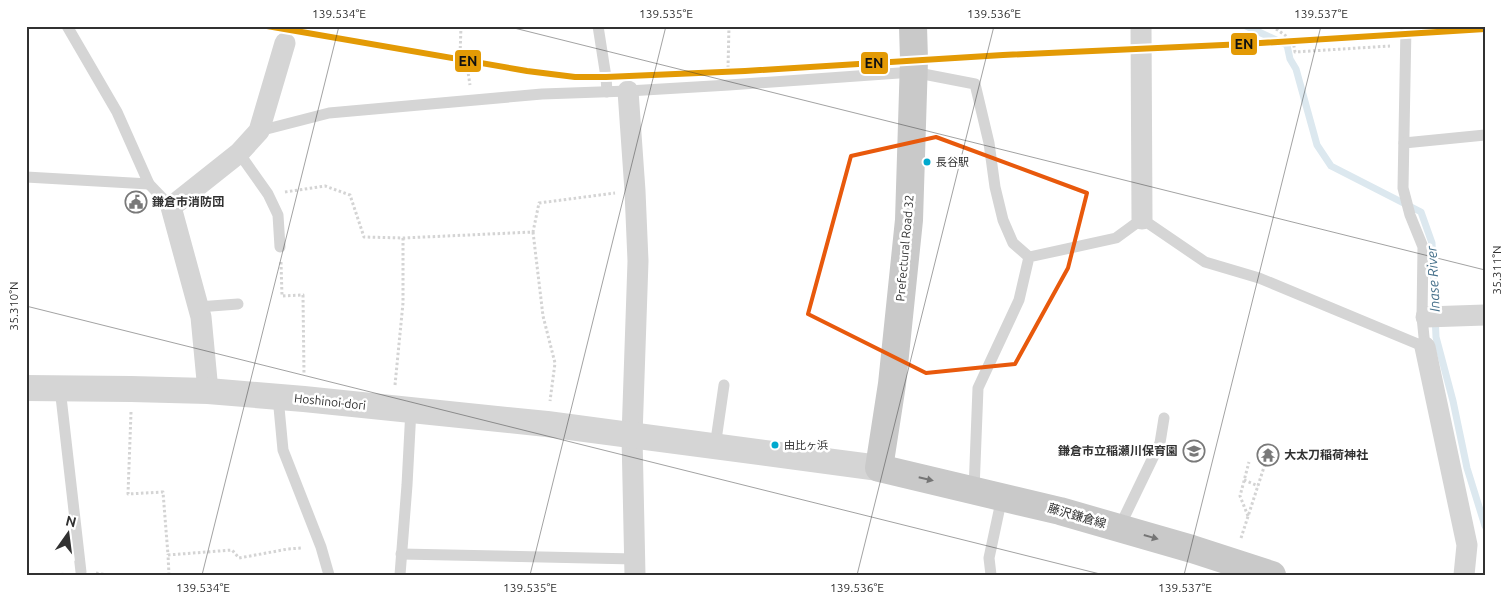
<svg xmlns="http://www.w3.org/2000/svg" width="1511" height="601" font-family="Ubuntu,'Noto Sans JP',sans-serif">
<rect width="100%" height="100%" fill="#fff"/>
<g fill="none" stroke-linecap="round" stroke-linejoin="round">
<!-- stream -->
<polyline stroke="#dce8ef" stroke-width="7" points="1246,26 1287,45 1290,59 1296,69 1317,145 1331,166 1421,212 1432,243 1436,337 1453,401 1467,468 1485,526"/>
<!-- path -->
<g stroke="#d4d4d4" stroke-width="3" stroke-dasharray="2.5 2.5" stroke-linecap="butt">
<polyline points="461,26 460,56 467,65 470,85"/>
<polyline points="1272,26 1293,41 1295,52 1390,46"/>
<polyline points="728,68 729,26"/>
<polyline points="285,192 325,186 350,195 364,237 403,238 533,232 539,203 615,193"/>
<polyline points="533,232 543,316 555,363 550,401"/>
<polyline points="281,262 282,296 303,295 304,375"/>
<polyline points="395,385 403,303 403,238"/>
<polyline points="131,412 128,494 163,492 168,555"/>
<polyline points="1244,480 1258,486"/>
<polyline points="1248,516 1240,496 1249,462"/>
<polyline points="1241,538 1265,464"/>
<polyline points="96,573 107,575"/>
<polyline points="56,575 65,574"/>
<polyline points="169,575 168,555 232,550 239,558 288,549 302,548"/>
</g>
<!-- service -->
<g stroke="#d5d5d5" stroke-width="11">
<polyline points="67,26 117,112 149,184 171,207"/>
<polyline points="598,26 606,77 607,92"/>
<polyline points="1406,26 1403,188 1410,215 1423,247 1422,317"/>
<polyline points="259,131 329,113 542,94 628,91 729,85 913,72 975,84 989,143 995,187 1003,220 1013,243 1029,257"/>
<polyline points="1404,143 1485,135"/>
<polyline points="239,153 268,194 278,215 280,247"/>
<polyline points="26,177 149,184"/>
<polyline points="198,307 238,304"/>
<polyline points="60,388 81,572"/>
<polyline points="278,397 283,450 321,547 329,575"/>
<polyline points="715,447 724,385"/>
<polyline points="974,490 978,388 1019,300 1029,257 1116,238 1142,219 1205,262 1259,278 1425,347 1422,317 1426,317"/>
<polyline points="1119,528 1160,443 1164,418"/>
<polyline points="401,554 635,559"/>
<polyline points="400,575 407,485 411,409"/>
<polyline points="991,575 989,558 1002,497"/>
</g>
<!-- minor -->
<g stroke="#d5d5d5" stroke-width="21">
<polyline points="1141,26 1142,219"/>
<polyline points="628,91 635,191 638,261 632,436 635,575"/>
<polyline points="1426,317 1485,315"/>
<polyline points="1425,347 1467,545 1464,575"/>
<polyline points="208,391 201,317 171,207 239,153 259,131 285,43"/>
</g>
<!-- tertiary -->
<polyline stroke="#d5d5d5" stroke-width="26" points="26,388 131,389 208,391 304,399 547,424 879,468"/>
<!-- primary -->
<polyline stroke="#c9c9c9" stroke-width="28" points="913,26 914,60 909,220 892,384 879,468 1060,511 1192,549 1272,575"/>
<!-- rail-1 casing -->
<g stroke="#fff" stroke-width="10">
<polyline id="rail-1" points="267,26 527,71 575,77 606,77 745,71 1003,55 1245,44 1485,29"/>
</g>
<!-- rail-1 -->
<use href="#rail-1" stroke="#e39a05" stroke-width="6"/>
</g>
<!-- one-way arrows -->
<defs><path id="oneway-solid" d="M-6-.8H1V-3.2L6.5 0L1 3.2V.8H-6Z" transform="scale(1.25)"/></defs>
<g fill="#757575">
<use href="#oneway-solid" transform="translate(926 479) rotate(13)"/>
<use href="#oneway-solid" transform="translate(1151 537) rotate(16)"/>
</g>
<!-- marked area -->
<path fill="none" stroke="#e8590c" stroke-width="4" stroke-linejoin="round" d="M936,137L1087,193L1068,268L1015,364L926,373L808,314L851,156Z"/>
<!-- ticks -->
<path fill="none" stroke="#313131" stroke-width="1" stroke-opacity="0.45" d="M506,26L1485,270M26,306L1104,575M202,575L339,26M530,575L666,26M857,575L994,26M1184,575L1321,26"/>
<!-- icons -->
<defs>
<g id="civic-ring" transform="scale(1.125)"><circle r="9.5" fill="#fff" stroke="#797979" stroke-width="1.5"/><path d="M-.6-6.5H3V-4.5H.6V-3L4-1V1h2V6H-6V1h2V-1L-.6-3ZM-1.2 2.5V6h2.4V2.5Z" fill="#797979"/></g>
<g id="school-ring" transform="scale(1.125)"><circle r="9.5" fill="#fff" stroke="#797979" stroke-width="1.5"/><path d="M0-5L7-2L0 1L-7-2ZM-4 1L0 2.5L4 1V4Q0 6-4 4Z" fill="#797979"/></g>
<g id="temple-ring" transform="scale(1.125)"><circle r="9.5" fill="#fff" stroke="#797979" stroke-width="1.5"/><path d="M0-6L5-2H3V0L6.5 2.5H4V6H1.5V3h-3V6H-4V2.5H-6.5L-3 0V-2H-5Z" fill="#797979"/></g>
</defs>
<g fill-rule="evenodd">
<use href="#civic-ring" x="136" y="202"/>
<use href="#school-ring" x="1194" y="451"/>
<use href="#temple-ring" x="1268" y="455"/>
</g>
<!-- markers -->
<g fill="#00a9ce" stroke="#fff" stroke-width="2">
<circle cx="927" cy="162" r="4.5"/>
<circle cx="775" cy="445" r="4.5"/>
</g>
<g text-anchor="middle" stroke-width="5" stroke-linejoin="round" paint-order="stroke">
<!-- bus labels -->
<g font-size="11" fill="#313131" stroke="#fff" text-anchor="start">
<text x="936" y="166">長谷駅</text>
<text x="784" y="449">由比ヶ浜</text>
</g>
<!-- poi labels -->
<g font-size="12" font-weight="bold" fill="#313131" stroke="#fff" text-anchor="start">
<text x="152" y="206">鎌倉市消防団</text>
<text x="1178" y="455" text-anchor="end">鎌倉市立稲瀬川保育園</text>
<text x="1284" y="459">大太刀稲荷神社</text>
</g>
<!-- street labels -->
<g font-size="12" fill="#313131" stroke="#fff">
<text transform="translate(905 248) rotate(-85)" y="4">Prefectural Road 32</text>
<text transform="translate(330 402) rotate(6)" y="4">Hoshinoi-dori</text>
<text transform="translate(1077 516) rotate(16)" y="4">藤沢鎌倉線</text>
</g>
<!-- water labels -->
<g font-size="14" font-style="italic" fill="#47718b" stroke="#fff">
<text transform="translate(1433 279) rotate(-93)" y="5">Inase River</text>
</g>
</g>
<g stroke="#fff" stroke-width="2">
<rect x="1230" y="32" width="28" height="24" rx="5" fill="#e39a05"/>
<rect x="454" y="49" width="28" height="24" rx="5" fill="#e39a05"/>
<rect x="860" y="51" width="29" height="24" rx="5" fill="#e39a05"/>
</g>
<g font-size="14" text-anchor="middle" font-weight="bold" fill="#111">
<text x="1244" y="49">EN</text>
<text x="468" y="66">EN</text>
<text x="874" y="68">EN</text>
</g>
<!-- border -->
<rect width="1511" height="601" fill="none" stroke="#ffffff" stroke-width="55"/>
<!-- north arrow -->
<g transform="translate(68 534) rotate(14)" stroke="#ffffff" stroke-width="4" paint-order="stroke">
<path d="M0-4L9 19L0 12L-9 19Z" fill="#313131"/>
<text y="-8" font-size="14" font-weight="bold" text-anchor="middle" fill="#313131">N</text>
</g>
<rect x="28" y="28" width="1456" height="546" fill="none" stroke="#313131" stroke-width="2"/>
<g font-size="12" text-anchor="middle" fill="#313131">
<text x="339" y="18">139.534°E</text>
<text x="666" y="18">139.535°E</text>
<text x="994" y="18">139.536°E</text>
<text x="1321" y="18">139.537°E</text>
<text transform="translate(1497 270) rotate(-90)" y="4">35.311°N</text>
<text transform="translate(14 306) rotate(-90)" y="4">35.310°N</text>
<text x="203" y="592">139.534°E</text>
<text x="530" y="592">139.535°E</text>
<text x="857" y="592">139.536°E</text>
<text x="1185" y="592">139.537°E</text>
</g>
</svg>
